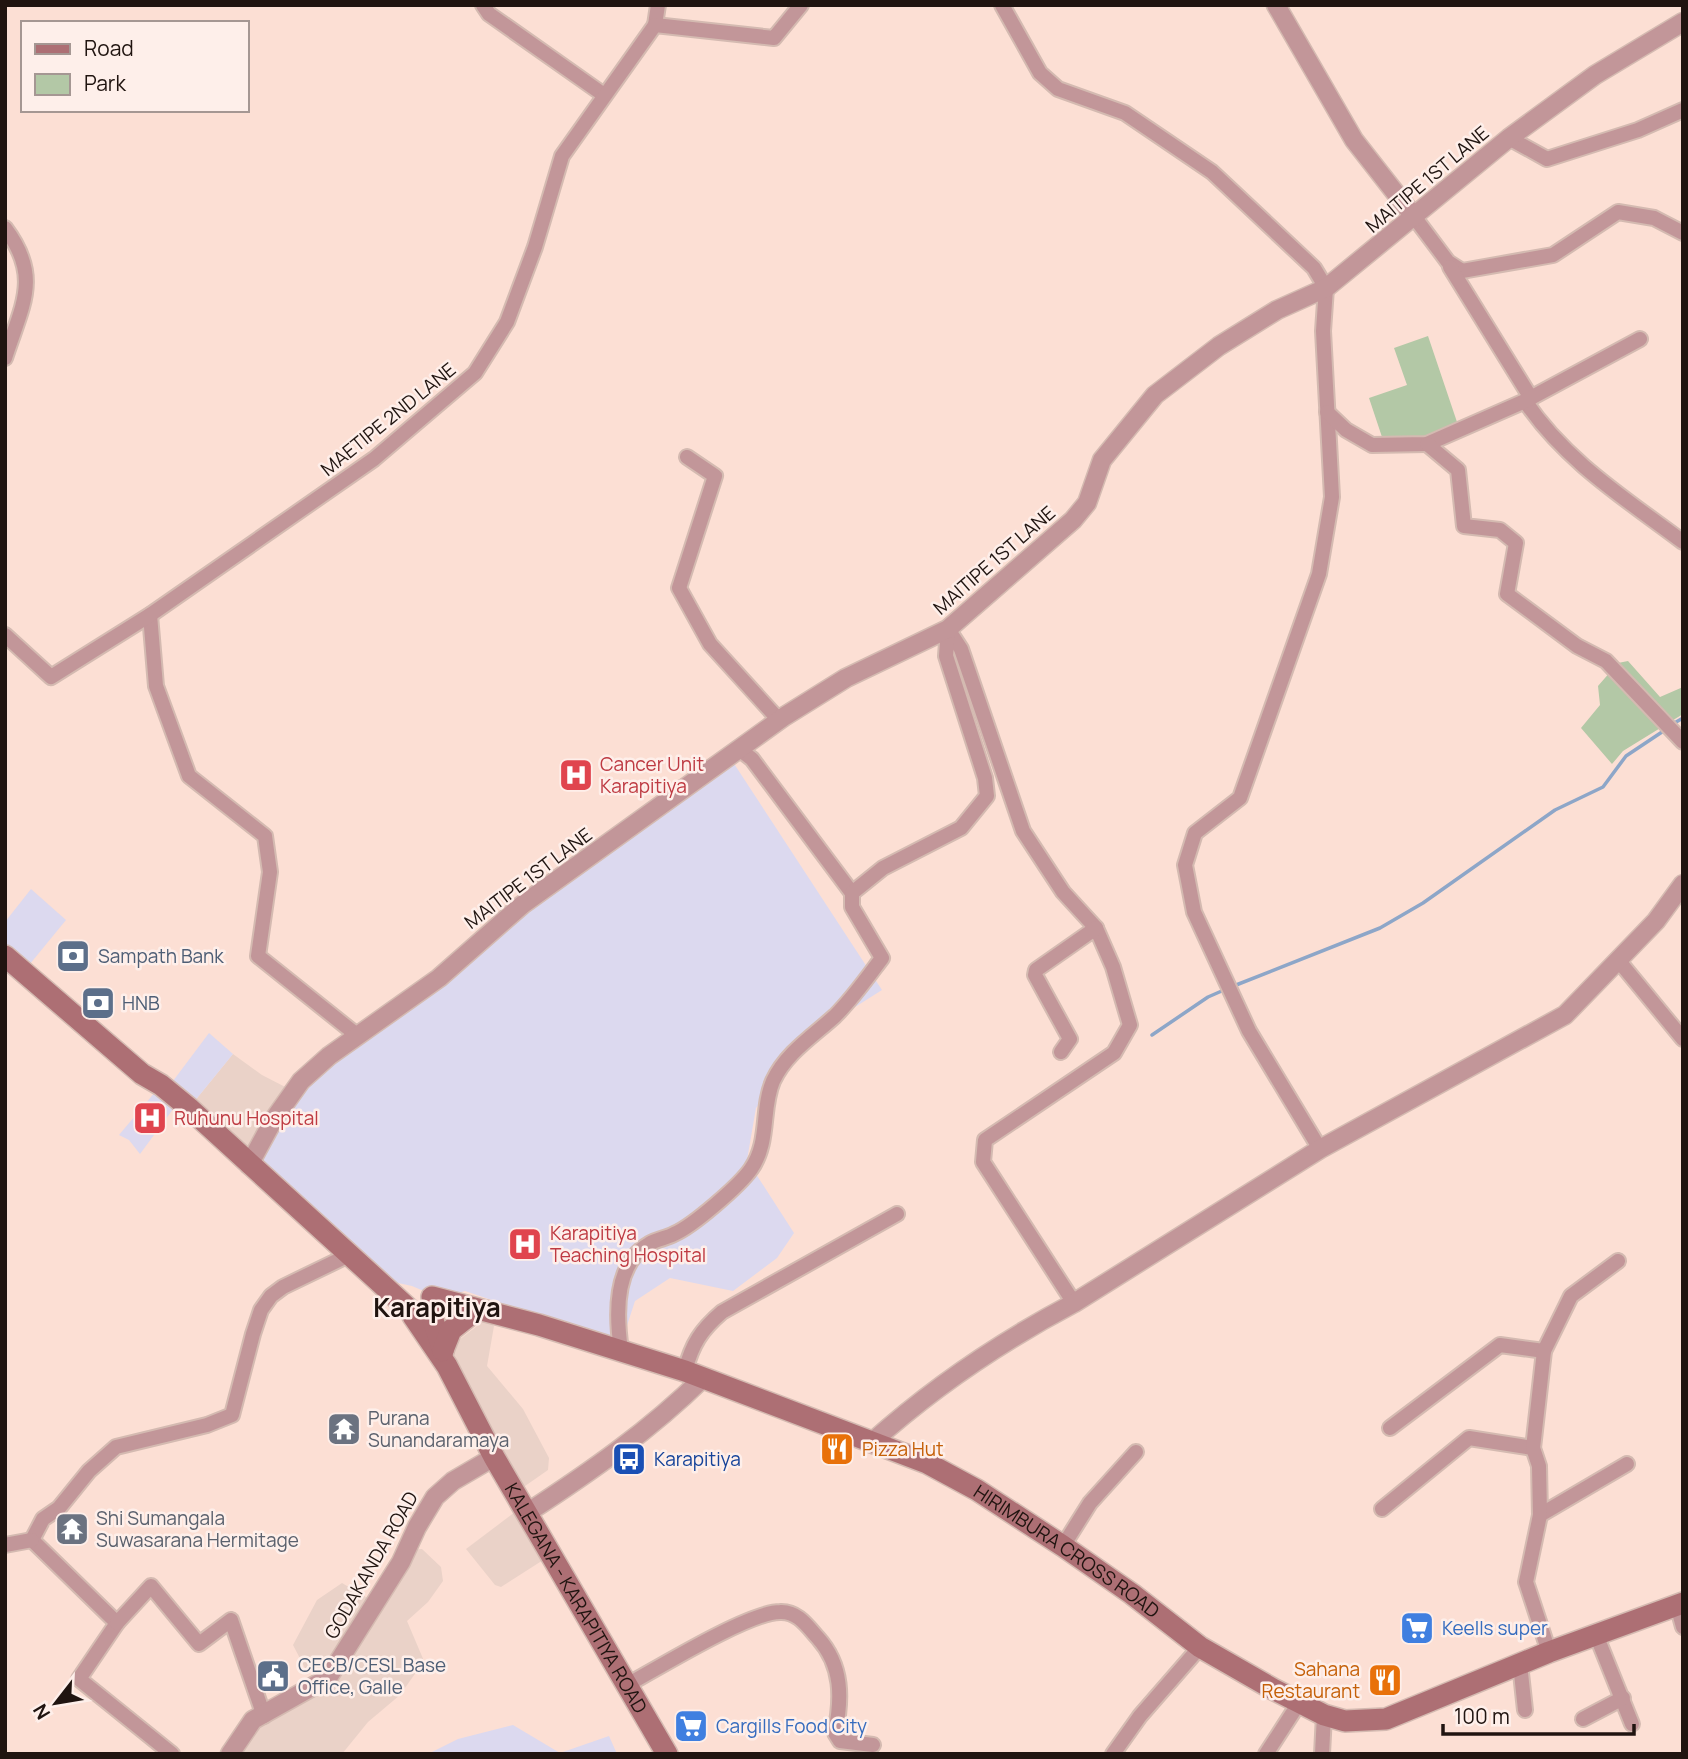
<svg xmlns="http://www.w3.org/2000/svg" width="1688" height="1759" font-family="Manrope,sans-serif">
<rect width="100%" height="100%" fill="#fcdfd4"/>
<!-- commercial -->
<g fill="#ead2c8">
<polygon points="233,1054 262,1075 293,1091 249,1165 189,1108"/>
<polygon points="486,1319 494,1326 487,1366 523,1409 549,1458 548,1470 515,1493 447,1366 455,1343"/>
<polygon points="523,1506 551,1555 501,1587 495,1585 466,1549"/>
<polygon points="422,1549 441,1567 443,1581 428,1602 407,1621 424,1661 400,1695 368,1722 342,1754 230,1754 253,1720 327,1678 305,1668 293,1645 317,1600 342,1583 376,1603 405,1550"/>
</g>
<!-- medical -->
<g fill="#dcd9ef">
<polygon points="729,756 882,990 833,1021 796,1057 756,1108 747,1160 794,1233 777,1258 733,1291 670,1278 635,1301 621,1344 465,1291 440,1298 412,1286 380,1279 249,1165 293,1091"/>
<polygon points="31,889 66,920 25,970 5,955 5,922"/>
<polygon points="209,1033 233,1054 189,1108 179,1101 140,1154 129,1140 119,1135 161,1085 167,1089"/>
<polygon points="513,1725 560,1753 609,1736 617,1754 428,1754 458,1739"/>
</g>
<!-- green -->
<g fill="#b3c8a6">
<polygon points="1428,336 1457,422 1425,436 1382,437 1369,398 1407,385 1394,348"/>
<polygon points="1628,661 1660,697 1683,687 1683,714 1623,751 1612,764 1581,728 1600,705 1598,686 1618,663"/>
</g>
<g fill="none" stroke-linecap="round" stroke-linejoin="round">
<!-- stream -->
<g stroke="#8da6c8" stroke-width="3.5">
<polyline points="1671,725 1683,718"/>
<polyline points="1231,987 1380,928 1423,903 1555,810 1603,787 1626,756 1665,730"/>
<polyline points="1152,1035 1208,997 1224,990"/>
</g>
<!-- minor casing -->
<g stroke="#d4bab1" stroke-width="18">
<g id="minor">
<polyline points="483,5 489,14 604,95"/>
<polyline points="1002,5 1040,73 1058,89 1125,113 1212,172 1314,268 1326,288 1323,331 1332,497 1319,574 1240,798 1195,833 1185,865 1194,912 1249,1031 1320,1149"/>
<polyline points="655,25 658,5"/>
<polyline points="1509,138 1547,159 1638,130 1683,110"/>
<polyline points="1415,218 1448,262 1462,271 1553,255 1618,212 1654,218 1683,233"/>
<path d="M5,228C42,277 22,305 5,358"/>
<polyline points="1450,267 1531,398"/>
<path d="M1525,401C1565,461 1626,499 1683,542"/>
<polyline points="1327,412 1346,430 1372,445 1427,444 1525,401 1640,339"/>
<polyline points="1427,444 1458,470 1464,526 1500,530 1516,543 1507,594 1577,646 1606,661 1683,742"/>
<polyline points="687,457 715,476 679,588 710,644 779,720"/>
<polyline points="150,615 156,686 189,776 265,836 270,872 258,956 358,1036"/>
<polyline points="948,629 961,649 1023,831 1063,892 1096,928 1113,967 1130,1025 1114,1053 985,1140 983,1162 1074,1303"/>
<polyline points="5,635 51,677 150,615 374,459 475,373 507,322 535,247 562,156 655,25 774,38 801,5"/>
<polyline points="739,749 752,759 852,893"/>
<polyline points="1618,960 1683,1039"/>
<polyline points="1061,1052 1070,1039 1035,975 1036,970 1096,928"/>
<path d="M621,1350C616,1316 614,1264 649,1244C657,1239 667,1238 674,1234C693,1226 740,1185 751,1169C770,1142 761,1109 773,1081C786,1053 813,1036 835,1016C853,998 867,978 882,958L852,907V893L883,868L961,828L987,796L985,778L946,656L948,629"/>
<path d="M685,1371C692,1344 701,1330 722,1312L897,1214"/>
<polyline points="1390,1428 1500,1345 1544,1351"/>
<polyline points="1382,1509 1469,1438 1533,1448"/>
<polyline points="1540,1515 1627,1464"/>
<polyline points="32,1540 43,1519 59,1508 89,1471 116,1447 207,1425 232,1415 253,1334 261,1310 271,1296 283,1287 351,1254"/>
<polyline points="32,1540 117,1623 79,1679 172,1754"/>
<polyline points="5,1545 32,1540"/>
<polyline points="1063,1546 1090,1503 1136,1452"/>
<polyline points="1677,1605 1683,1627"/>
<polyline points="117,1623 151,1586 199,1644 231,1620 264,1716"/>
<polyline points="1597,1637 1632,1724"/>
<polyline points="1549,1652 1526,1582 1540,1515 1539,1466 1533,1448 1544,1351 1571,1296 1618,1261"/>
<polyline points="1520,1664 1525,1710"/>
<path d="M627,1685C658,1668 749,1612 780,1612C798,1611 808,1627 818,1638C843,1666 842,1699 835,1733L840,1741L873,1745"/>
<polyline points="1583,1719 1623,1698"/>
<polyline points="1113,1754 1140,1716 1200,1647"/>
<polyline points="1266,1754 1299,1703"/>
<polyline points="1322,1754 1324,1715"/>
</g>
</g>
<!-- tertiary casing -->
<g stroke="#d4bab1" stroke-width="21">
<g id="tertiary">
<polyline points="1276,5 1354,140 1415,218"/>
<polyline points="249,1165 274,1119 301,1081 329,1056 439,978 522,905 785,716 846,678 948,629 1073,520 1087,503 1102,460 1155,395 1219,346 1277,310 1326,288 1509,138 1595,75 1683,22"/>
<path d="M871,1443C931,1389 1002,1341 1074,1303L1320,1149L1565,1015L1656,921L1683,884"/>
<path d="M527,1513C590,1472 649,1431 703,1378"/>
<polyline points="230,1754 253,1720 328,1678 401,1562 417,1527 435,1497 453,1481 494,1457"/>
</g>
</g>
<!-- secondary casing -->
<g stroke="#d4bab1" stroke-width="24">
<g id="secondary">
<polyline points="5,956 142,1074 161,1085 189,1108 410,1310"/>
<path id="s1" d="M432,1297L539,1325L685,1371L927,1463L977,1490L1063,1546L1132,1594L1200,1647L1273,1689L1324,1715L1345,1721L1386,1719L1549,1652L1683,1603"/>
<path id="s2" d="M413,1316L447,1366L494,1457L667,1754"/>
<polyline points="432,1317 443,1351"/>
<polyline points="443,1350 451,1330 475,1311"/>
</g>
</g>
<!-- minor -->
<use href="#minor" stroke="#c29699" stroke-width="14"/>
<!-- tertiary -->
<use href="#tertiary" stroke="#c29699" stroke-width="18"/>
<!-- secondary -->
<use href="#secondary" stroke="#ad6f74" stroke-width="21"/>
</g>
<!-- icons -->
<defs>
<g id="hospital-square" transform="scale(1.75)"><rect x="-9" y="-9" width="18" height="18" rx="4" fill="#e0444e" stroke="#feefea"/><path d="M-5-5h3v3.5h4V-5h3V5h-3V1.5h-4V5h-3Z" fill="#fff"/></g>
<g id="bank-square" transform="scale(1.75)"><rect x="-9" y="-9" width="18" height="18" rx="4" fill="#5c6f8a" stroke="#feefea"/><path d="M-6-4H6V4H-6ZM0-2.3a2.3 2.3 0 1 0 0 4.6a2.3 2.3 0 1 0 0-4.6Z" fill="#fff"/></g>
<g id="temple-square" transform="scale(1.75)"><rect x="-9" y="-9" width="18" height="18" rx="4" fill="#6b7280" stroke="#feefea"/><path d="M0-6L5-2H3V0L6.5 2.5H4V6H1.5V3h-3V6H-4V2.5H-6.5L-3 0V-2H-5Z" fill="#fff"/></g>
<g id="restaurant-square" transform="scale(1.75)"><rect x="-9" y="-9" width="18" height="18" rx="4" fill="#e8710a" stroke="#feefea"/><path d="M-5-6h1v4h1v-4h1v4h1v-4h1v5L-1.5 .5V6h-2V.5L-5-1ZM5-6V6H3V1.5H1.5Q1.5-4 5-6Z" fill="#fff"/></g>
<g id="bus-square" transform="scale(1.75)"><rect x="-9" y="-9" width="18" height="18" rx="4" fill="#1a4fb4" stroke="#feefea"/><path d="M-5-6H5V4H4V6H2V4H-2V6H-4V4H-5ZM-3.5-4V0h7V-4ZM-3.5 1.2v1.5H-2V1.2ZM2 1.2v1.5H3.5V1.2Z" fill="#fff"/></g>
<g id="supermarket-square" transform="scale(1.75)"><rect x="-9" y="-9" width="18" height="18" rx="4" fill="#3f7fe0" stroke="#feefea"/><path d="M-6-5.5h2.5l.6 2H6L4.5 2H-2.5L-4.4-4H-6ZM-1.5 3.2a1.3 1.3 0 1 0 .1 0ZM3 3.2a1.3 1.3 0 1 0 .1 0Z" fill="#fff"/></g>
<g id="civic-square" transform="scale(1.75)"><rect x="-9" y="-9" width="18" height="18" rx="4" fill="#5c6f8a" stroke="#feefea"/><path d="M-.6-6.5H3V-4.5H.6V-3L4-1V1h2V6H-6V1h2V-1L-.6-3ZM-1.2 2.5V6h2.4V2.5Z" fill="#fff"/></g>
</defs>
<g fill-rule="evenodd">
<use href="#hospital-square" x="576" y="775"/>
<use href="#bank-square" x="73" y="956"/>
<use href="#bank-square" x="98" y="1003"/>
<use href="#hospital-square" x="150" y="1118"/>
<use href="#hospital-square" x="525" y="1244"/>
<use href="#temple-square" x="344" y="1429"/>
<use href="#restaurant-square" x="837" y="1449"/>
<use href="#bus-square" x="629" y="1459"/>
<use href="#temple-square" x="72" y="1529"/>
<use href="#supermarket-square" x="1417" y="1628"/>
<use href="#civic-square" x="273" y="1676"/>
<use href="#restaurant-square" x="1385" y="1680"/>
<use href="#supermarket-square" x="691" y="1726"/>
</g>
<g text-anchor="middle" stroke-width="5" stroke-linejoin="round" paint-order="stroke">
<!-- street labels -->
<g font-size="19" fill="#201410" stroke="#feefea">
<text transform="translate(1427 179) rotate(-40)" y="7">MAITIPE 1ST LANE</text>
<text transform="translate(388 419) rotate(-39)" y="7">MAETIPE 2ND LANE</text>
<text transform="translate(994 560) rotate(-41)" y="7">MAITIPE 1ST LANE</text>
<text transform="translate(528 878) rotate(-37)" y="7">MAITIPE 1ST LANE</text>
<text dy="7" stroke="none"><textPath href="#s1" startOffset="688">HIRIMBURA CROSS ROAD</textPath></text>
<text transform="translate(371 1565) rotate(-60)" y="7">GODAKANDA ROAD</text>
<text dy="7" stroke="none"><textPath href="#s2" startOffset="326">KALEGANA - KARAPITIYA ROAD</textPath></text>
</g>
<!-- health labels -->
<g font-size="19" fill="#be3a42" stroke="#feefea" text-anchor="start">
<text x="600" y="771">Cancer Unit<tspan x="600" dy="22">Karapitiya</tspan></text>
<text x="174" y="1125">Ruhunu Hospital</text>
<text x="550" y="1240">Karapitiya<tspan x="550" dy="22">Teaching Hospital</tspan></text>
</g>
<!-- service labels -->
<g font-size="19" fill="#4e5e75" stroke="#feefea" text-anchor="start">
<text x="98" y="963">Sampath Bank</text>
<text x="122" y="1010">HNB</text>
<text x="298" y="1672">CECB/CESL Base<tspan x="298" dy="22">Office, Galle</tspan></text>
</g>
<!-- worship labels -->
<g font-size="19" fill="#5b616d" stroke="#feefea" text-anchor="start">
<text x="368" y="1425">Purana<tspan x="368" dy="22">Sunandaramaya</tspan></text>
<text x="96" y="1525">Shi Sumangala<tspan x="96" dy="22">Suwasarana Hermitage</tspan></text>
</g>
<!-- food labels -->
<g font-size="19" fill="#c56008" stroke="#feefea" text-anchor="start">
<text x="862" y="1456">Pizza Hut</text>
<text x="1360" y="1676" text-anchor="end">Sahana<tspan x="1360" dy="22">Restaurant</tspan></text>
</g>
<!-- transit labels -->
<g font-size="19" fill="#164399" stroke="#feefea" text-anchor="start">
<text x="654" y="1466">Karapitiya</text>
</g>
<!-- shop labels -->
<g font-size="19" fill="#366cbe" stroke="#feefea" text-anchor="start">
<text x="1442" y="1635">Keells super</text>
<text x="716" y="1733">Cargills Food City</text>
</g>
<!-- district labels -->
<g font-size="26" font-weight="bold" fill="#201410" stroke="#feefea">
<text x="437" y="1317">Karapitiya</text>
</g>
</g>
<!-- border -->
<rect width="1688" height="1759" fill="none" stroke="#201410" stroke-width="14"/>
<!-- legend -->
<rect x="21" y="21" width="228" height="91" fill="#feefea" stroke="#a59793" stroke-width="2"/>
<rect x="35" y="44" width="35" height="10" fill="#ad6f74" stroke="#a59793" stroke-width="2"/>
<text x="84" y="56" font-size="21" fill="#201410">Road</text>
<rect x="35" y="74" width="35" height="21" fill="#b3c8a6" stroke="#a59793" stroke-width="2"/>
<text x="84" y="91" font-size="21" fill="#201410">Park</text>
<!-- north arrow -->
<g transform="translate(56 1703) rotate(239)" stroke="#feefea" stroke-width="5" paint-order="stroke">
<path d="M0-5L12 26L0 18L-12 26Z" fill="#201410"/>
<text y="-10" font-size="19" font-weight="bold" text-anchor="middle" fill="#201410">N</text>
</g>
<!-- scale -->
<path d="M1443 1724v10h191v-10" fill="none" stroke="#201410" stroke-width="3.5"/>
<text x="1454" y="1724" font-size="21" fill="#201410" stroke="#feefea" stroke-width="5" paint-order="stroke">100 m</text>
</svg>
